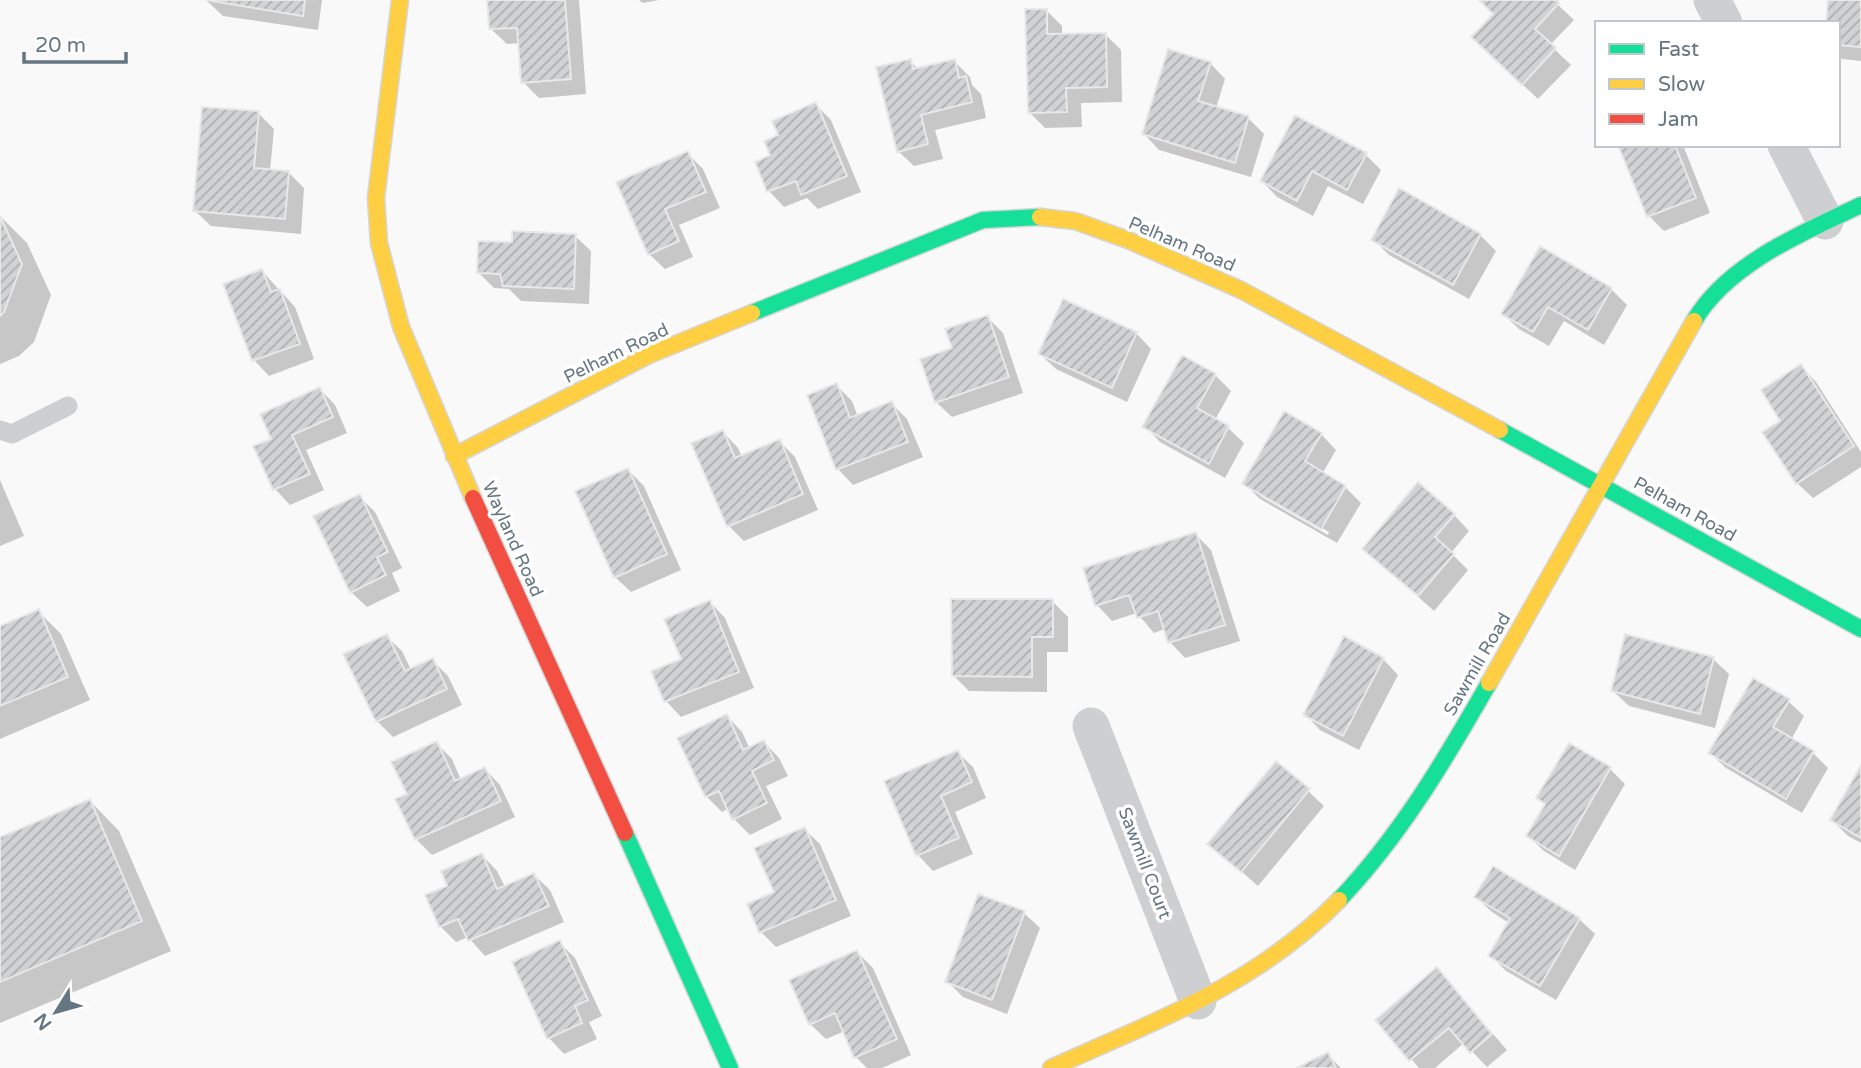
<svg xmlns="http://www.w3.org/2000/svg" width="1861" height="1068" viewBox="0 0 1861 1068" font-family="'Varela Round',sans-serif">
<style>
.shadow{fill:#0003;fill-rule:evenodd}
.building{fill:url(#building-hatch);stroke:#e8e8e8;stroke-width:2}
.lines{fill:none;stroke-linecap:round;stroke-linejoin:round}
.fast-casing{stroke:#d5d6d7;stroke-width:19}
.slow-casing{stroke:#d5d6d7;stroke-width:19}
.jam-casing{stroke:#d5d6d7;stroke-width:19}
.lane{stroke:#cecfd0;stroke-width:19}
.street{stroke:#cecfd0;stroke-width:37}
.fast{stroke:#16e098;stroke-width:16}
.slow{stroke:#ffcf43;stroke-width:16}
.jam{stroke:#f24e42;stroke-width:16}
.labels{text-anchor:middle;stroke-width:7;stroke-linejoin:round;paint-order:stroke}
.street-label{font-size:18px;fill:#657683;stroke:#fff}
</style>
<defs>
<pattern id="building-hatch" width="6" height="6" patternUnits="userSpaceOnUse" patternTransform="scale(1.75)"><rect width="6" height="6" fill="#d0d2d3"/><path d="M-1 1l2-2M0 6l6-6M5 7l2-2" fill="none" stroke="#acafb1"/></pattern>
</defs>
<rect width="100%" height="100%" fill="#f9f9f9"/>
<g class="shadow">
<path d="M322,0L318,30L223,16L207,1Z"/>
<path d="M489,0H579L586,94L539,98L523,82L520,43L507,44L491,29Z"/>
<path d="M639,0H659L643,3Z"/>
<path d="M1480,0H1559L1556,3L1574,20L1550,45L1571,65L1538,99L1489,53L1495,14Z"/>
<path d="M1829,0H1861V61L1842,59L1838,55V23Z"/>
<path d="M1046,10L1062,26V35L1105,34L1121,50L1122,102L1081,103L1082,127L1045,128L1029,112Z"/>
<path d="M910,61L919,70L954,61L970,77L972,85L981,94L986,118L935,130L943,159L914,166L898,151Z"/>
<path d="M1210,63L1225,79L1216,108L1248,118L1264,134L1251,177L1159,150L1144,134Z"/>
<path d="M815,104L831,120L861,192L818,209L807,198L784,207L769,191L773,156L780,136Z"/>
<path d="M258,113L274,129L270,171L289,173L304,188L301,234L211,226L195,211Z"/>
<path d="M1620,145H1683L1710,213L1664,231L1649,216Z"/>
<path d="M687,153L703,169L720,208L679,225L693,257L665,269L649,254L619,183Z"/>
<path d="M1366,155L1381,170L1363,204L1328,186L1313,216L1277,197L1262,181Z"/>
<path d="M0,216L27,243L51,295L34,342L19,356L0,364Z"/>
<path d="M1480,235L1496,251L1469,299L1389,255L1373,239Z"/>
<path d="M575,236L591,251L589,304L521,301L509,289L494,288L479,273L513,244Z"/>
<path d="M262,271L295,307L314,359L269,376L254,360Z"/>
<path d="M1611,289L1627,305L1604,345L1564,321L1549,346L1519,329L1503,314Z"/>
<path d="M987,317L1003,333L1023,393L952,417L936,402L954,349Z"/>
<path d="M1136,333L1151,349L1127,402L1056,369L1040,354Z"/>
<path d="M1801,366L1816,382L1861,452V467L1813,498L1797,483Z"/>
<path d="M1215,375L1231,391L1215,420L1228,428L1244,443L1225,478L1160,442L1145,426Z"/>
<path d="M836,385L852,401L858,417L891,403L907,419L923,457L853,485L838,469Z"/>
<path d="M320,389L335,405L347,433L306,450L324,490L290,505L275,489L273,439Z"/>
<path d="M723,432L738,448L742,457L779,441L795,457L818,510L744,541L729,526Z"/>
<path d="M1321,434L1336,450L1322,474L1345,487L1361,503L1337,543L1260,499L1244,483ZM1260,492L1329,532L1328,535L1260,496Z"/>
<path d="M628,470L644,486L681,570L631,592L615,577Z"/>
<path d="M0,480L24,536L0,546Z"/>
<path d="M359,496L375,512L402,568L392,573L400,591L367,607L351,592Z"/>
<path d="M1454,515L1469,531L1451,553L1468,570L1434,611L1364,548Z"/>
<path d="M1195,534L1211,550L1240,641L1185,658L1170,642L1165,629L1154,633L1137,613L1112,621L1097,605Z"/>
<path d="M1052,601L1068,617V652H1047V692L969,691L954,676Z"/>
<path d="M710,602L725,618L754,688L681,717L666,701L654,672L683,660Z"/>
<path d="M38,611L61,634L90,700L0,739V628Z"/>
<path d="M386,636L402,651L411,670L432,660L448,676L462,705L393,737L377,721Z"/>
<path d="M1383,659L1398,675L1359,750L1320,730L1305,714Z"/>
<path d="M1713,659L1729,674L1715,728L1629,706L1613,691Z"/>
<path d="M1788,701L1804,716L1791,740L1812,752L1828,768L1802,813L1726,768L1710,753Z"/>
<path d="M727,716L742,732L750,749L764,742L779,758L788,776L766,786L782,819L750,835L734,819L729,808L722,812L706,796Z"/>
<path d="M436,743L452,759L461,780L485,769L500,785L515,817L432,855L416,839Z"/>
<path d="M957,752L973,767L986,798L955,812L973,854L933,871L918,855L886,782Z"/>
<path d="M1610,769L1625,784L1575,870L1544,851L1528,836L1546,806L1538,798Z"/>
<path d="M1861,769V843L1848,836L1832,820Z"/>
<path d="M1308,791L1324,806L1258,886L1210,844Z"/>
<path d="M90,801L119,831L171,951L0,1023V839Z"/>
<path d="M804,829L820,844L851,916L776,947L761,932Z"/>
<path d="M482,855L497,871L505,887L534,875L550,890L564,922L485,956L468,937L456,942L440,926L449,887Z"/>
<path d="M1476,897L1579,919L1595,934L1556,1000L1506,971L1490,955L1509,923L1492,912Z"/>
<path d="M1024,913L1040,928L1007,1014L963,997L947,981Z"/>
<path d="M559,942L575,958L602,1016L589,1022L597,1039L564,1054L549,1038Z"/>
<path d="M857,952L873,968L911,1055L882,1068H867L856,1057L845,1031L826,1039L810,1024Z"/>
<path d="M1437,970L1507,1050L1487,1067L1464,1043L1435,1068H1419L1377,1020Z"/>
<path d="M1327,1054L1341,1068H1300Z"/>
</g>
<g class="building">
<path d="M206,0H305L303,16Z"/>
<path d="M487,0H565L571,79L521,83L517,28L489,29Z"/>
<path d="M1479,0H1556L1559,3L1535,29L1556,48L1522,85L1471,37L1493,14Z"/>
<path d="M1828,0H1861V47L1838,45V23H1826Z"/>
<path d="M1025,9H1047V34L1106,33L1107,87L1066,88L1067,112L1028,113Z"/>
<path d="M1168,49L1211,62L1198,101L1249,116L1235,163L1142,134Z"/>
<path d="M911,59L913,69L955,59L959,78L966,76L972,102L921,115L928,144L897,152L876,67Z"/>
<path d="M816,102L847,176L801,195L796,181L767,192L755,162L770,155L764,141L778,135L772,121Z"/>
<path d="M202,107L259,111L254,168L289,171L285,219L193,211Z"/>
<path d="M1295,115L1367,153L1347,190L1312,171L1297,201L1260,181Z"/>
<path d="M1618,145H1675L1696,198L1647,217Z"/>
<path d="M688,151L706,192L665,209L679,241L648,255L616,182Z"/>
<path d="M1399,188L1481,234L1453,285L1371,240Z"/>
<path d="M0,216L22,264L4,312L0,316Z"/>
<path d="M512,231L576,234L574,289L503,286L500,274L477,273L478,241L512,242Z"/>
<path d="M1540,246L1612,288L1588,330L1548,307L1533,332L1501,314Z"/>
<path d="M262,269L271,292L280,289L300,344L252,361L223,284Z"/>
<path d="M1063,299L1137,332L1112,388L1038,354Z"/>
<path d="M988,315L1009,377L935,403L920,359L952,348L945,329Z"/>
<path d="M1182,355L1216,374L1197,408L1229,426L1209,464L1142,427Z"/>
<path d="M1801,364L1854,446L1796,484L1762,432L1780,421L1761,390Z"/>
<path d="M837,383L850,418L892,401L908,442L836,470L807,395Z"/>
<path d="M320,387L333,417L292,435L310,474L273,490L253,446L271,439L260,414Z"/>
<path d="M1284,411L1322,433L1305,461L1346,486L1321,529L1242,484Z"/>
<path d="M723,430L735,458L780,439L803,494L727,527L691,443Z"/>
<path d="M628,468L667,554L614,578L575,491Z"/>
<path d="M1418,482L1455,514L1435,537L1454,554L1418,596L1362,549Z"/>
<path d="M360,494L388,552L377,557L386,575L350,593L313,516Z"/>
<path d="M1196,532L1225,625L1168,643L1158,611L1137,618L1129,595L1095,606L1083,568Z"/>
<path d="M951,599H1053V637H1032V677L952,676Z"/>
<path d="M710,600L739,672L664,702L651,671L681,659L664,619Z"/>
<path d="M39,609L68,677L0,706V626Z"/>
<path d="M387,634L405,671L433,658L447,689L376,722L343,654Z"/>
<path d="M1625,634L1714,657L1700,714L1611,691Z"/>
<path d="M1344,636L1384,658L1343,736L1303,715Z"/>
<path d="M1753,678L1790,699L1773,727L1814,751L1786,799L1708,753Z"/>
<path d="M727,714L743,750L764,740L774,760L752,771L767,803L732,820L719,791L705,797L677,738Z"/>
<path d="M437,741L455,781L485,767L501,801L415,840L395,799L407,794L391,762Z"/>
<path d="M1569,743L1611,767L1559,856L1526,836L1545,804L1536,798Z"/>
<path d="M958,750L972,782L941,796L959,838L916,856L884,781Z"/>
<path d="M1276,761L1310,789L1241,872L1207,844Z"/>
<path d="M1861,765V838L1830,820Z"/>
<path d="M90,799L142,921L0,982V837Z"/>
<path d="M805,827L836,900L759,933L747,904L774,892L754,848Z"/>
<path d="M482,853L497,889L534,873L549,906L468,941L458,919L439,927L425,895L447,886L441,871Z"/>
<path d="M1493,866L1580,918L1540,986L1488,956L1510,918L1474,897Z"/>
<path d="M978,894L1025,911L992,1000L945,982Z"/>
<path d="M560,940L588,1000L575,1006L582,1023L547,1039L512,962Z"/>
<path d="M857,950L897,1039L854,1058L835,1013L809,1025L789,980Z"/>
<path d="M1437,967L1492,1034L1470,1053L1449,1028L1409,1061L1375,1020Z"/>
<path d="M1328,1052L1336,1068H1296Z"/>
</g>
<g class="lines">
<defs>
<g id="fast">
<path d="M752,313L983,220L1040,217"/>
<path d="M1694,321C1727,264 1804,232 1861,205"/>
<path d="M1500,430L1861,629"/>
<path d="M625,833L730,1068"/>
<path d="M1339,900C1400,836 1445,760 1489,683"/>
</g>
<g id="slow">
<path d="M400,0L376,198L379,243L401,327L473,498"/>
<path d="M1040,217L1075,221L1128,240L1241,290L1500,430"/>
<path d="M454,456L649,355L752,313"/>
<path d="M1489,683L1694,321"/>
<path d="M1051,1068C1157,1020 1256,985 1339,900"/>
</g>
<path id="jam" d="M473,498L625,833"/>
</defs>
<use href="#fast" class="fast-casing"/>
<use href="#slow" class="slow-casing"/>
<use href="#jam" class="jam-casing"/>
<path class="lane" d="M0,430L12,434L68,406"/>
<g class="street">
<path d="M1712,0L1724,23"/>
<path d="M1786,145L1825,221"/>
<path d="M1091,726L1198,1001"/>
</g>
<use href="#fast" class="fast"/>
<use href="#slow" class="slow"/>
<use href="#jam" class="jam"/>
</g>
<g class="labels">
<g class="street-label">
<text transform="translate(1182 244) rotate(23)" y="6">Pelham Road</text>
<text transform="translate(616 353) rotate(-26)" y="6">Pelham Road</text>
<text transform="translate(1685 509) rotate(29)" y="6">Pelham Road</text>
<text transform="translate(513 539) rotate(66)" y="6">Wayland Road</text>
<text transform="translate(1477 664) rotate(-60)" y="6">Sawmill Road</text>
<text transform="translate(1145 863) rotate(69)" y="6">Sawmill Court</text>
</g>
</g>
<rect x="1595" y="21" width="245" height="126" fill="#ffffff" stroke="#c1c8cd" stroke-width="2"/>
<rect x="1609" y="44" width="35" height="10" fill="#16e098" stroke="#c1c8cd" stroke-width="2"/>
<text x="1658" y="56" font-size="21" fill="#657683">Fast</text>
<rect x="1609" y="79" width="35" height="10" fill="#ffcf43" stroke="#c1c8cd" stroke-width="2"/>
<text x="1658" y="91" font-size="21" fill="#657683">Slow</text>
<rect x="1609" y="114" width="35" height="10" fill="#f24e42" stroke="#c1c8cd" stroke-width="2"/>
<text x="1658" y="126" font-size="21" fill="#657683">Jam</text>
<g transform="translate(56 1012) rotate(233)" stroke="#ffffff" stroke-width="5" paint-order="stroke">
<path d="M0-5L12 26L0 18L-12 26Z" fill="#657683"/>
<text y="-10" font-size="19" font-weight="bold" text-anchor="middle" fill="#657683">N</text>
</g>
<path d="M24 52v10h102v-10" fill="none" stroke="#657683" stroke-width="3.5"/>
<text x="35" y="52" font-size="21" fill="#657683" stroke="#ffffff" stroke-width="5" paint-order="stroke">20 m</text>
</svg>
